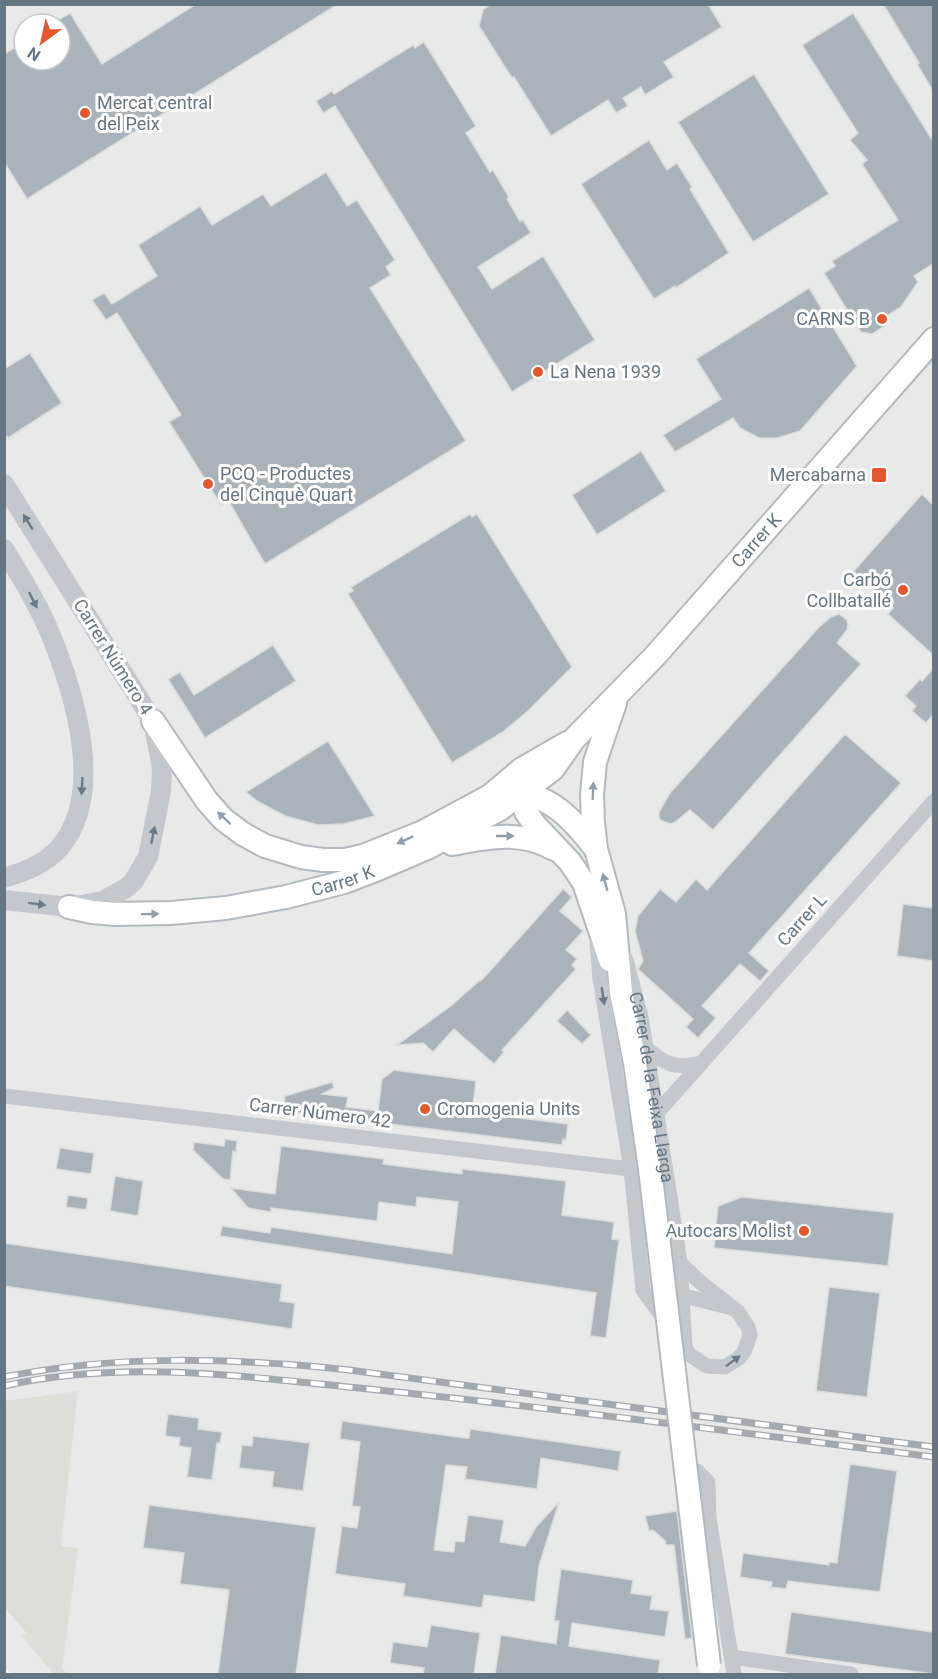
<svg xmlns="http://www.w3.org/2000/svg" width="938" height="1679" viewBox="0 0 938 1679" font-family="Roboto,sans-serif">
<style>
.built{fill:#e8e9e9;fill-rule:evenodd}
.green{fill:#dadfd7}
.building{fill:#aab3b9;stroke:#dcdcda;stroke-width:1.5}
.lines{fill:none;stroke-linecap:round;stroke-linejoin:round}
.secondary-casing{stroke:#b3babf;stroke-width:26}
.minor{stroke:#c3c8cc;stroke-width:15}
.tertiary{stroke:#c3c8cc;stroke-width:20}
.secondary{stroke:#fff;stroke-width:22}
.rail-casing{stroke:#a2aab0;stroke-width:7}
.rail{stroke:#fff;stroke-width:4.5;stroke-dasharray:14;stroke-linecap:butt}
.secondary-bridge-casing{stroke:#b3babf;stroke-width:26;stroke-linecap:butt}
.secondary-bridge{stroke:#fff;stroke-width:22}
.oneway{fill:#6a7a87}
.oneway2{fill:#939fa8}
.poi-dot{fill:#e4572e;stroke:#fff;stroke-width:2}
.labels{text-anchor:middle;stroke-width:6;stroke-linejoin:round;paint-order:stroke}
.poi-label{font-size:18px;fill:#657683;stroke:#fff;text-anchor:start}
.street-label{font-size:18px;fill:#657683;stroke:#fff}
</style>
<rect width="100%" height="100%" fill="#fafaf8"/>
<path class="built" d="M4,5H933V1674H11L5,1668ZM24,24H60V60H24Z"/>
<path class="green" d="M78,1391L61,1546L78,1548L62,1669L68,1674H54L22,1637L26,1632L5,1608V1401Z"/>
<g class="building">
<path d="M196,4H338L27,199L4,162V54L24,42V60H60V19L70,13L102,64Z"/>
<path d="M491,4H708L722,27L664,62L674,77L645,95L641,87L623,98L628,106L616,113L608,100L551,136L514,77L512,78L479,26L483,10Z"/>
<path d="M883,4H933V91L917,64L919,63Z"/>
<path d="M853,13L933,141V264L914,276L918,282L901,307L883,318L887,324L872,334L861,332L824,273L835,266L832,261L898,220L862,164L867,160L850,140L858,133L802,45Z"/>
<path d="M424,42L476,126L466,133L490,172L493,170L509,197L507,199L520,221L523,220L531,233L478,267L492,289L543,256L595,340L512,392L335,106L323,113L316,101L332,91L334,94L413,45L415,48Z"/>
<path d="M754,74L829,194L753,242L678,122Z"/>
<path d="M649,140L667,170L677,163L692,187L690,189L729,253L676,288L675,286L654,299L581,184Z"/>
<path d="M326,172L347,206L357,200L395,260L386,267L391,275L370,288L466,441L265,564L228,500L221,505L169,422L181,415L117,313L106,320L92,300L104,293L112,304L157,276L138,245L200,206L212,225L263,194L271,206Z"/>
<path d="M809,288L857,366L800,431L777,438H759L740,428L733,418L675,452L663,435L721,399L696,359Z"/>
<path d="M30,353L62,403L8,438L4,433V369Z"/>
<path d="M641,451L666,491L597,535L572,495Z"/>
<path d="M922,494L933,505V655L888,614L893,608L853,572Z"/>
<path d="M470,514L472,517L477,514L572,667L529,710L503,732L452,763L348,594L353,591L351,587Z"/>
<path d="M839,614L847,620L848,625L847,630L837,643L861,664L713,830L690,810L675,822L671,824L662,821L659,818V812L670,793L819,627L831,617Z"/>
<path d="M273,645L296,681L205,738L168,679L180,672L194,695Z"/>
<path d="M933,669V715L926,723L912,711L916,706L905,696L920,679L922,681Z"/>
<path d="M845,734L901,783L749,953L769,971L760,981L740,964L702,1006L716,1018L698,1038L686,1027L693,1019L638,969L643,961L635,931L638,916L660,889L676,902L696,879L707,890Z"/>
<path d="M328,741L375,816L343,824L318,825L285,816L257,801L246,792Z"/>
<path d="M563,889L572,897L560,911L583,931L566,950L577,959L572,965L576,969L502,1050L504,1052L494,1064L454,1029L433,1052L423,1043L397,1045L452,1005L480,980L481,981Z"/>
<path d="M903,904L933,908V961L897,956Z"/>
<path d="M567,1010L591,1035L582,1044L557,1021Z"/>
<path d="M394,1070L476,1081L472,1112L568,1124L566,1140L563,1139L562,1145L283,1111L285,1096L332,1082L334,1088L322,1094L348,1097L346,1107L378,1111L382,1079Z"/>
<path d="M225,1139L237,1141L236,1152L233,1151L230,1180L223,1179L193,1150L194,1142L224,1146Z"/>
<path d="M281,1146L384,1159L383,1164L462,1174V1169L566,1181L562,1215L614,1222L612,1239L619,1240L606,1338L590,1336L596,1293L220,1236L222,1226L270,1233L271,1227L452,1254L458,1202L417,1197L416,1207L379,1202L377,1221L271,1208V1212L248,1208L231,1188L275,1194Z"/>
<path d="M60,1148L94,1153L91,1174L56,1169Z"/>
<path d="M115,1176L143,1181L138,1216L110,1211Z"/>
<path d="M68,1195L88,1198L86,1210L66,1207Z"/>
<path d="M742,1197L894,1213L888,1266L714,1248L718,1206Z"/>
<path d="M4,1243L282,1284L280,1301L295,1303L292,1329L4,1286Z"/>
<path d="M829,1287L880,1293L867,1397L816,1391Z"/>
<path d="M168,1414L199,1418L198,1429L222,1432L220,1443H217L212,1480L187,1477L191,1448L179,1446L180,1438L165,1436Z"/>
<path d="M342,1421L465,1438H469L470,1429L621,1451L618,1471L541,1458L537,1489L465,1479L467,1467L446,1465L434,1550L454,1552L455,1541L464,1542L468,1515L504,1520L500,1542L525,1546L536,1527L559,1502L539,1566L535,1602L484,1595L482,1608L403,1596L405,1584L335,1574L342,1526L357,1528L360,1507L352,1506L360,1442L340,1439Z"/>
<path d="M253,1436L310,1443L303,1491L272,1487L274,1472L239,1468L242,1445L252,1446Z"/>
<path d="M850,1464L897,1471L880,1592L788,1581L786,1589L771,1587L772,1582L740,1577L743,1553L829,1565V1562L837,1563Z"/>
<path d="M149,1505L316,1527L296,1674H218L229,1590L180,1584L184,1553L143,1548Z"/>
<path d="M677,1511L692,1638L685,1639L674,1545H666L665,1541L653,1530L649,1531L645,1516Z"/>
<path d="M561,1569L633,1580L631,1593L652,1596L650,1609L669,1611L665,1637L572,1623L569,1646L660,1660L658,1674H495L501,1635L556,1644L559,1621H554Z"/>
<path d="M791,1612L933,1632V1674L785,1654Z"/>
<path d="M431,1625L480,1633L474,1674H423L424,1668L390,1663L393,1642L427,1647Z"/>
</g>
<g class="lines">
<defs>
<g id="secondary">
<path d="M615,703L595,762L592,795L593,823L596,849L614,914L621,992L635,1063"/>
<path d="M153,721L207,801L223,819L243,834L265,846L301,857L323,860H345L363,856L423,832L490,796L522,769L567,743"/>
<path d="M526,782L522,793L526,812L535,825L570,862L584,883L610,960"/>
<path d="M511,793C550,793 573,820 595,848"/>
<path d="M452,844C488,837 520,830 554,849"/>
<path id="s2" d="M69,907L92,912L115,914L171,913L226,908L286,897L344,882L378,869L427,848L500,809L553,769L574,739L655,656L934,339"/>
</g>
</defs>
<use href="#secondary" class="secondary-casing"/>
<g class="minor">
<path d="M597,942L600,979L631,1169L643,1290L690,1355L707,1366L725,1367L739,1358L745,1350L750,1335L748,1327L738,1312L700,1282L680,1263"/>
<path id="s1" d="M626,960L641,1017L669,1190L680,1263L685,1347"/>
<path d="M647,1049C666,1065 674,1068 699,1064"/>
<path d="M4,1096L631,1169"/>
<path d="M657,1113L934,801"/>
<path d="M673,1293L728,1307"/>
<path d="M709,1518L690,1503L687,1479L697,1471L708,1482L709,1518L734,1674"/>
<path d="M732,1657L851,1674"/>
</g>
<g class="tertiary">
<path d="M4,484L153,721L162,768L161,791L148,857L133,882L126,888L103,901L69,907L4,900"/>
<path d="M4,549C21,576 38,604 50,633C74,692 106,793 60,847C46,864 24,872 4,878"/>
</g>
<use href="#secondary" class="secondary"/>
<defs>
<g id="rail">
<path d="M4,1377C119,1354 234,1358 349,1370L934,1447"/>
<path d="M4,1386C127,1358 255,1378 378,1390C564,1409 749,1434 934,1457"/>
</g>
</defs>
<use href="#rail" class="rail-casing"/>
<use href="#rail" class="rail"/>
<defs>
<path id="secondary-bridge" d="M635,1063L650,1169L709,1665"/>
</defs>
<use href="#secondary-bridge" class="secondary-bridge-casing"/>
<use href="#secondary-bridge" class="secondary-bridge"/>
</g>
<defs><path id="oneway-solid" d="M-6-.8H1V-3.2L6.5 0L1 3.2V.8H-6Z" transform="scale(1.5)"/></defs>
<g class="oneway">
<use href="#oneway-solid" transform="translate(28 522) rotate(-122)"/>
<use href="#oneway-solid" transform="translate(33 600) rotate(63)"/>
<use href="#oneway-solid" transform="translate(82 786) rotate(93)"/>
<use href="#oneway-solid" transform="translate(153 835) rotate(-79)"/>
<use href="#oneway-solid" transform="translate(37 904) rotate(7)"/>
<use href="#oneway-solid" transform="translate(603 996) rotate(81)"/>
<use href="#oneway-solid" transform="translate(733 1361) rotate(-37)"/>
</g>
<g class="oneway2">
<use href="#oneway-solid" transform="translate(593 791) rotate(-88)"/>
<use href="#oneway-solid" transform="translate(224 818) rotate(-137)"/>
<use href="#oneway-solid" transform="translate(505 836)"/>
<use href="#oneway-solid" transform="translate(405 840) rotate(156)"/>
<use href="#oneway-solid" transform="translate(605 882) rotate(-105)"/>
<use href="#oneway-solid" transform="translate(150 914) rotate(-1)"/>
</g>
<g class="poi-dot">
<circle cx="85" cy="113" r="6"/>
<circle cx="882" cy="319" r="6"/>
<circle cx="538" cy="372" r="6"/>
<rect x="871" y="467" width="16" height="16" rx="3"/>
<circle cx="208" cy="484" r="6"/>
<circle cx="903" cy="590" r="6"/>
<circle cx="425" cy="1109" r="6"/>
<circle cx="804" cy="1231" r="6"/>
</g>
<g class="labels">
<g class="poi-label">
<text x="97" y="109">Mercat central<tspan x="97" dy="21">del Peix</tspan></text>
<text x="870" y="325" text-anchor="end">CARNS B</text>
<text x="550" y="378">La Nena 1939</text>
<text x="220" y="480">PCQ - Productes<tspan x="220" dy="21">del Cinquè Quart</tspan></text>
<text x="866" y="481" text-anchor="end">Mercabarna</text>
<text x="891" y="586" text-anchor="end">Carbó<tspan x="891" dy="21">Collbatallé</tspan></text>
<text x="437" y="1115">Cromogenia Units</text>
<text x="792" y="1237" text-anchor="end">Autocars Molist</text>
</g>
<g class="street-label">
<text dy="6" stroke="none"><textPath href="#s2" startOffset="824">Carrer K</textPath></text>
<text transform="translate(113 657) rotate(58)" y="6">Carrer Número 4</text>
<text dy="6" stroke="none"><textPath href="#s2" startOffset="278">Carrer K</textPath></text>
<text transform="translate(802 920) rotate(-48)" y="6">Carrer L</text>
<text dy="6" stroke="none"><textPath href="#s1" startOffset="130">Carrer de la Feixa Llarga</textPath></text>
<text transform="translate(320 1113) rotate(7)" y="6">Carrer Número 42</text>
</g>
</g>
<rect width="938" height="1679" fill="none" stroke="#657683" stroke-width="12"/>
<g transform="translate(42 42) rotate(213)"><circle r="28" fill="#ffffff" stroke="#c1c8cd" stroke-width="1.5"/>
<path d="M0-4.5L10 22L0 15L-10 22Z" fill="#e4572e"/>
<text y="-9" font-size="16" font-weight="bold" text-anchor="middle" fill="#657683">N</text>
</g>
</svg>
